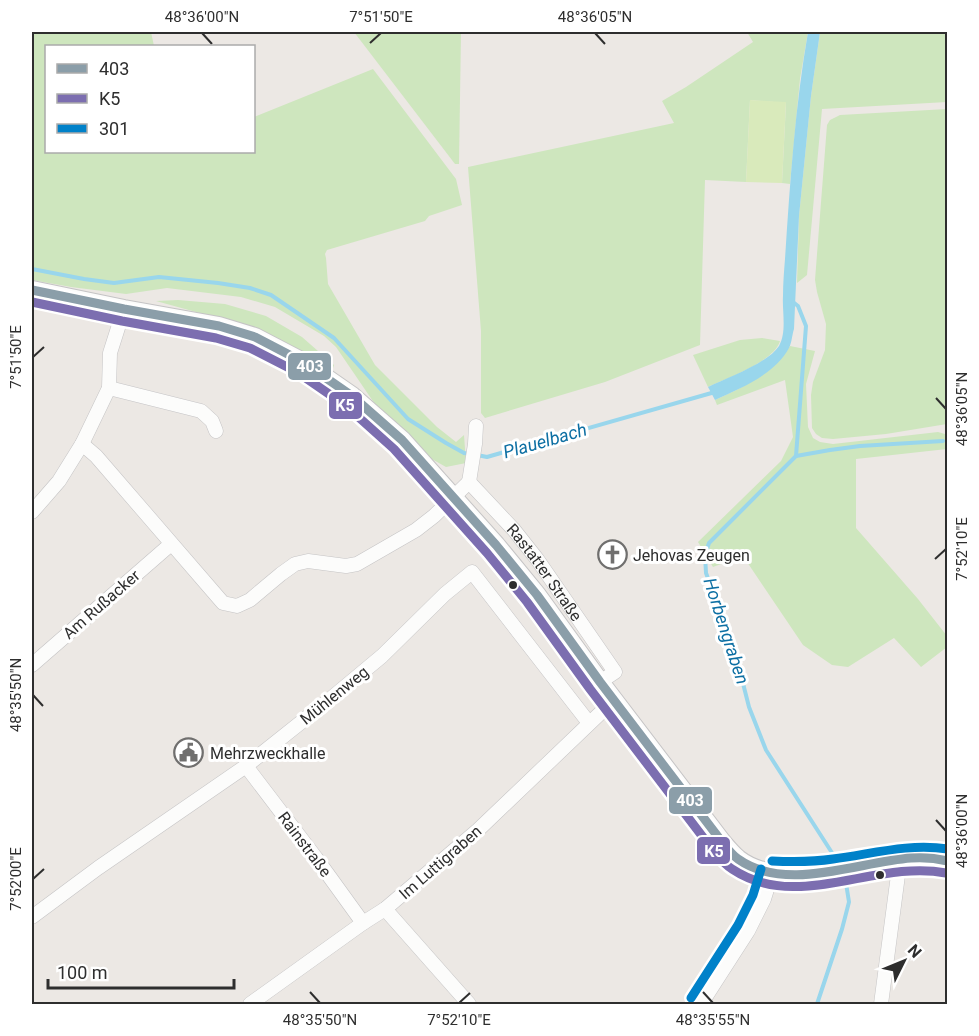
<svg xmlns="http://www.w3.org/2000/svg" width="979" height="1036" viewBox="0 0 979 1036" font-family="Roboto,sans-serif">
<style>
.green{fill:#cee6be}
.pitch{fill:#d9eabb}
.water{fill:#99d6ec}
.lines{fill:none;stroke-linecap:round;stroke-linejoin:round}
.stream{stroke:#99d6ec;stroke-width:4}
.street-casing{stroke:#c5c4c5;stroke-width:15}
.secondary-casing{stroke:#c5c4c5;stroke-width:20}
.street{stroke:#fcfcfb;stroke-width:14}
.secondary{stroke:#fcfcfb;stroke-width:18}
.bus-1-casing{stroke:#fff;stroke-width:14}
.bus-2-casing{stroke:#fff;stroke-width:14}
.bus-3-casing{stroke:#fff;stroke-width:14}
.bus-1{stroke:#8b9ea9;stroke-width:9}
.bus-2{stroke:#7c6eb0;stroke-width:9}
.bus-3{stroke:#0081c9;stroke-width:9}
.ticks{fill:none;stroke:#2e2e2e;stroke-width:2}
.bus-dot{fill:#2e2e2e;stroke:#fff;stroke-width:2}
.labels{text-anchor:middle;stroke-width:6;stroke-linejoin:round;paint-order:stroke}
.poi-label{font-size:16px;fill:#2e2e2e;stroke:#fff;text-anchor:start}
.street-label{font-size:16px;fill:#2e2e2e;stroke:#fff}
.water-label{font-size:18px;font-style:italic;fill:#0d6fa3;stroke:#fff}
.line-badge{stroke:#fff;stroke-width:2}
.badge-label{font-size:16px;text-anchor:middle;font-weight:bold;fill:#fff}
.neatline{fill:none;stroke:#2e2e2e;stroke-width:2}
.ticks-label{font-size:15px;text-anchor:middle;fill:#2e2e2e}
</style>
<rect width="100%" height="100%" fill="#ece8e4"/>
<g class="green">
<path d="M32,32H151L154,46H46V152H254V117L373,69L456,179L462,205L429,216L425,221L327,250L325,254L326,258L328,284L375,365L437,427L456,442L464,435L466,463L446,467L430,458L416,443L381,413L336,347L324,336L275,307L241,297L167,288L126,294L71,287L32,280Z"/>
<path d="M354,32H461L459,164H455Z"/>
<path d="M747,32H808L800,79L790,184L782,183L786,103L750,100L746,182L705,180L700,345L605,382L485,418L481,413V331L468,167L674,123L662,101L686,87L753,42Z"/>
<path d="M820,32H947V102L822,109L807,275L797,283L799,216L811,96Z"/>
<path d="M947,109V424L886,434L833,439L822,438L816,434L812,428L811,395L813,382L825,350L826,324L817,292L815,280L827,125L830,120L840,115Z"/>
<path d="M178,300L225,304L266,316L302,337L334,365L332,371L214,317L156,301Z"/>
<path d="M762,338L780,341C774,362 727,378 708,387L693,355L740,340Z"/>
<path d="M790,346L815,351L806,384L808,427L813,438L820,442L833,444L938,432L945,434L947,436V449L856,459V528L918,599L947,636V647L921,667L894,638L848,667L832,665L803,645L743,556L713,567L698,542L781,461L793,437L785,380L717,405L715,400C744,387 771,373 790,346Z"/>
</g>
<path class="pitch" d="M750,100L786,102L782,183L746,182Z"/>
<path class="water" d="M808,32H820L811,96L799,216L794,329C792,335 792,342 789,348C774,375 741,388 715,400L708,387C727,378 768,363 779,346C787,332 782,311 783,296C783,284 784,271 785,259C790,183 795,107 808,32Z"/>
<g class="lines">
<g class="stream">
<path d="M32,269L84,279L114,283L159,277L218,283L250,288L271,295L334,338L408,419L446,443L464,453L470,454"/>
<path d="M793,302L798,306L806,326L796,456"/>
<path d="M477,455L487,457L715,392"/>
<path d="M836,859L766,750L749,707L734,648L706,573L705,555L709,543L796,456L830,450L860,446L943,441"/>
<path d="M817,1004L842,929L849,902L845,877"/>
</g>
<defs>
<g id="street">
<path d="M109,388L201,411L212,421L216,431"/>
<path d="M82,444L96,456L223,603L237,606L250,600L281,574L295,564L308,561L346,566L357,564L416,530L434,516L469,482"/>
<path id="s1" d="M469,482L514,530L537,559L615,672L600,682"/>
<path d="M469,482L475,444L476,426"/>
<path d="M32,512L59,481L82,444L109,388L110,353L124,309"/>
<path d="M32,665L171,544"/>
<path d="M246,766L316,858L363,923"/>
<path d="M385,909L469,1004"/>
<path d="M32,917L98,868L246,766L329,700L382,656L445,594L472,572L589,723"/>
<path d="M250,1004L363,923L385,909L478,830L614,700"/>
<path d="M701,1004L748,931L764,899L772,873"/>
<path d="M881,1004L898,875V860"/>
</g>
<path id="secondary" d="M32,290L124,309L219,326L255,337L303,362L352,396L402,440L496,545L537,595L600,682L722,842C727,848 732,854 738,859C787,897 878,852 934,858C938,859 943,860 948,861"/>
</defs>
<use href="#street" class="street-casing"/>
<use href="#secondary" class="secondary-casing"/>
<use href="#street" class="street"/>
<use href="#secondary" class="secondary"/>
<defs>
<path id="bus-1" d="M32,290L124,309L219,326L255,337L303,362L352,396L402,440L496,545L537,595L600,682L722,842C727,848 732,855 738,859C786,893 857,862 911,858C923,857 935,858 948,861"/>
<path id="bus-2" d="M32,302L122,321L216,338L250,348L297,372L345,405L394,449L487,553L527,602L590,689L712,849C718,856 724,864 732,869C798,913 875,859 946,873"/>
<g id="bus-3">
<path d="M772,861C793,862 813,862 833,859C872,854 908,843 948,849"/>
<path d="M691,998L738,925L753,895L761,869"/>
</g>
</defs>
<use href="#bus-1" class="bus-1-casing"/>
<use href="#bus-2" class="bus-2-casing"/>
<use href="#bus-3" class="bus-3-casing"/>
<use href="#bus-1" class="bus-1"/>
<use href="#bus-2" class="bus-2"/>
<use href="#bus-3" class="bus-3"/>
</g>
<path class="ticks" d="M202,33L212,44M595,33L605,44M370,43L381,33M33,357L44,347M936,398L946,409M935,559L946,549M33,695L43,706M936,820L946,831M33,879L44,869M310,992L320,1003M703,992L713,1003M459,1003L470,993"/>
<defs>
<symbol id="church-ring" viewBox="-11 -11 22 22"><circle r="9.5" fill="#fff" stroke="#706f6e" stroke-width="1.5"/><path d="M-1.2-6h2.4v3.5h3.3v2.4h-3.3V6h-2.4V-.1h-3.3v-2.4h3.3Z" fill="#706f6e"/></symbol>
<symbol id="civic-ring" viewBox="-11 -11 22 22"><circle r="9.5" fill="#fff" stroke="#706f6e" stroke-width="1.5"/><path d="M-.6-6.5H3V-4.5H.6V-3L4-1V1h2V6H-6V1h2V-1L-.6-3ZM-1.2 2.5V6h2.4V2.5Z" fill="#706f6e"/></symbol>
</defs>
<g fill-rule="evenodd">
<use href="#church-ring" x="596" y="538" width="33" height="33"/>
<use href="#civic-ring" x="172" y="736" width="33" height="33"/>
</g>
<g class="bus-dot">
<circle cx="513" cy="585" r="5"/>
<circle cx="880" cy="875" r="5"/>
</g>
<g class="labels">
<g class="poi-label">
<text x="633" y="561">Jehovas Zeugen</text>
<text x="210" y="759">Mehrzweckhalle</text>
</g>
<g class="street-label">
<text dy="6" stroke="none"><textPath href="#s1" startOffset="118">Rastatter Straße</textPath></text>
<text transform="translate(101 604) rotate(-41)" y="6">Am Rußacker</text>
<text transform="translate(334 695) rotate(-39)" y="6">Mühlenweg</text>
<text transform="translate(305 844) rotate(53)" y="6">Rainstraße</text>
<text transform="translate(440 862) rotate(-41)" y="6">Im Luttigraben</text>
</g>
<g class="water-label">
<text transform="translate(545 441) rotate(-16)" y="6">Plauelbach</text>
<text transform="translate(726 631) rotate(72)" y="6">Horbengraben</text>
</g>
</g>
<g class="line-badge">
<rect x="287" y="352" width="45" height="29" rx="6" fill="#8b9ea9"/>
<rect x="328" y="391" width="35" height="29" rx="6" fill="#7c6eb0"/>
<rect x="668" y="786" width="45" height="29" rx="6" fill="#8b9ea9"/>
<rect x="696" y="836" width="35" height="29" rx="6" fill="#7c6eb0"/>
</g>
<g class="badge-label">
<text x="310" y="372">403</text>
<text x="345" y="411">K5</text>
<text x="690" y="806">403</text>
<text x="714" y="857">K5</text>
</g>
<rect width="979" height="1036" fill="none" stroke="#ffffff" stroke-width="66"/>
<rect x="45" y="45" width="210" height="108" fill="#ffffff" stroke="#ababab" stroke-width="1.5"/>
<rect x="57" y="64" width="30" height="9" fill="#8b9ea9" stroke="#ababab" stroke-width="1.5"/>
<text x="99" y="75" font-size="18" fill="#2e2e2e">403</text>
<rect x="57" y="94" width="30" height="9" fill="#7c6eb0" stroke="#ababab" stroke-width="1.5"/>
<text x="99" y="105" font-size="18" fill="#2e2e2e">K5</text>
<rect x="57" y="124" width="30" height="9" fill="#0081c9" stroke="#ababab" stroke-width="1.5"/>
<text x="99" y="135" font-size="18" fill="#2e2e2e">301</text>
<g transform="translate(904 961) rotate(47)" stroke="#ffffff" stroke-width="4.5" paint-order="stroke">
<path d="M0-4.5L10 22L0 15L-10 22Z" fill="#2e2e2e"/>
<text y="-9" font-size="16" font-weight="bold" text-anchor="middle" fill="#2e2e2e">N</text>
</g>
<path d="M48 979v9h186v-9" fill="none" stroke="#2e2e2e" stroke-width="3"/>
<text x="57" y="979" font-size="18" fill="#2e2e2e" stroke="#ffffff" stroke-width="4.5" paint-order="stroke">100 m</text>
<rect x="33" y="33" width="913" height="970" class="neatline"/>
<g class="ticks-label">
<text x="202" y="22">48°36'00"N</text>
<text x="381" y="22">7°51'50"E</text>
<text x="595" y="22">48°36'05"N</text>
<text transform="translate(16 357) rotate(-90)" y="5">7°51'50"E</text>
<text transform="translate(962 409) rotate(-90)" y="5">48°36'05"N</text>
<text transform="translate(962 549) rotate(-90)" y="5">7°52'10"E</text>
<text transform="translate(16 695) rotate(-90)" y="5">48°35'50"N</text>
<text transform="translate(962 831) rotate(-90)" y="5">48°36'00"N</text>
<text transform="translate(16 879) rotate(-90)" y="5">7°52'00"E</text>
<text x="320" y="1025">48°35'50"N</text>
<text x="459" y="1025">7°52'10"E</text>
<text x="713" y="1025">48°35'55"N</text>
</g>
</svg>
